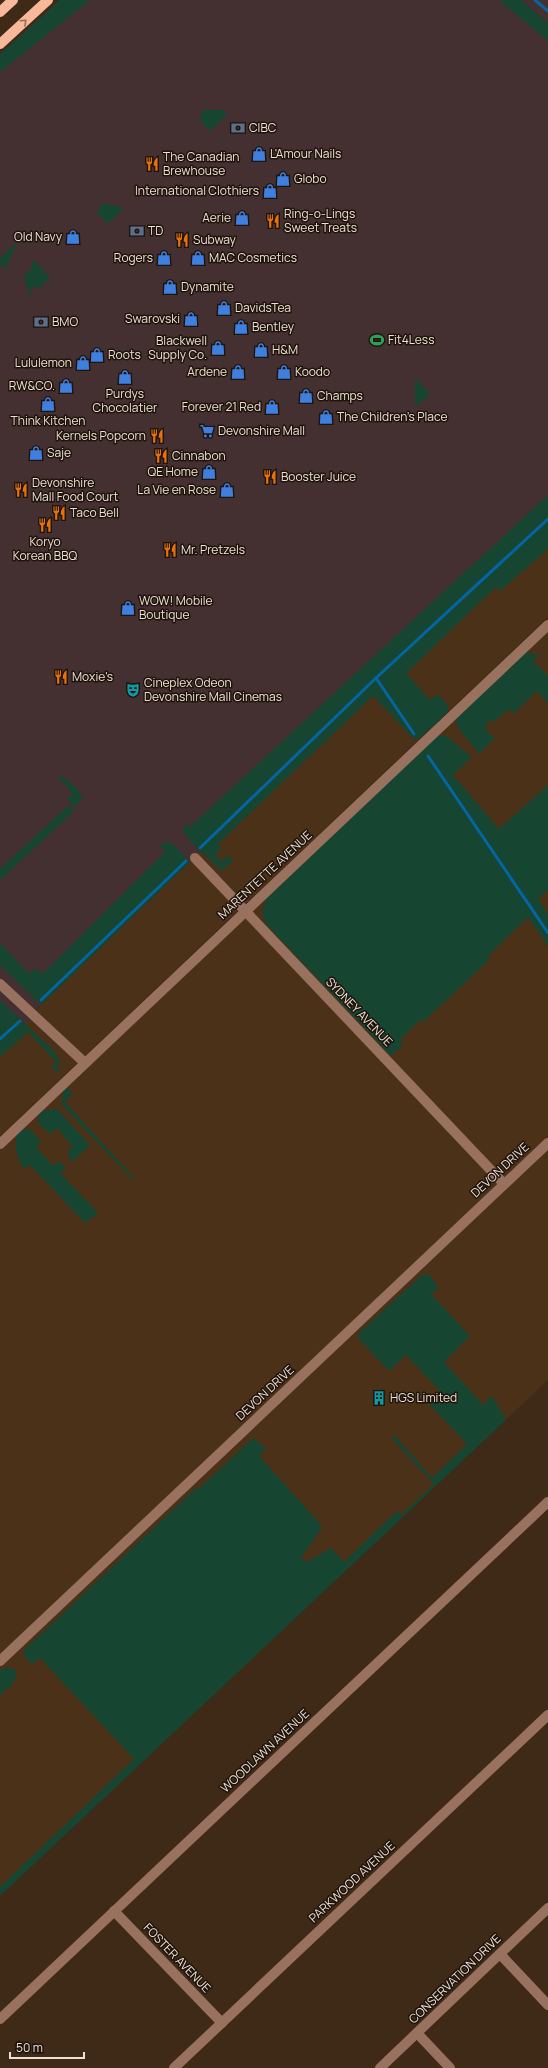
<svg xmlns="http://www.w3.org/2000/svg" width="548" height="2068" viewBox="0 0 548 2068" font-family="Manrope,sans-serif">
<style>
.commercial{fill:#443031}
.built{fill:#4c3119}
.green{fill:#164532}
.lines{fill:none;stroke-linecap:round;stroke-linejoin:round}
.stream{stroke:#0565a3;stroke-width:3}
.minor{stroke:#98725f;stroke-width:10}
.major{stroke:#f8b99a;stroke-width:10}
.oneway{stroke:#966f5a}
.labels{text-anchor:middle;stroke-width:3;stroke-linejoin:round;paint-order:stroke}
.poi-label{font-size:12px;fill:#eee0d5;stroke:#1e140c;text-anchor:start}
.street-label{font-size:12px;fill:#eee0d5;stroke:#1e140c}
</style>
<rect width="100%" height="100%" fill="#3f2917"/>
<path class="commercial" d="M60,0H548V527L190,862L42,1003L26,1026L0,1050V54Z"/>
<g class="built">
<path d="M548,527V617L0,1136V1050L26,1026L42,1003L190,862Z"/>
<path d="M548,631V1380L0,1896V1150Z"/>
</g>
<g class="green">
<path d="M60,0H90L0,72V54Z"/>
<path d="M499,0H521L548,23V41Z"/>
<path d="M203,110H224L227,114L211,130H208L200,120Z"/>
<path d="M102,203L121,207L123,209L110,222H105L97,213Z"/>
<path d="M16,243L17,244L5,269L0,264V258Z"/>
<path d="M34,260L50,278L38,289L35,286L29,290L32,294L29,296L24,275L30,271Z"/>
<path d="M415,378L430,394L415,407Z"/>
<path d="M548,495V549L500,591L496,587L406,673L430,700L438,694L448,706V712L419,739H414L373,696L218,844L221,849L215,855L221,861L228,856L233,861L222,871C214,862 183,839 183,828L186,824L190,827Z"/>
<path d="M526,652L539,655L533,661L548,676V703L537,691L513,714L509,709L495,721H487L486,731L495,738L479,754L457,726L456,719Z"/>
<path d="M438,735L446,736L472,757L453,775L499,829L548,785V890L538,899L548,914V946L528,917L488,956L490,959L423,1022L421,1019L400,1040L403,1045L391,1056L266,924C261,914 262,908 266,899Z"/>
<path d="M60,775C68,781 82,789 82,800L74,807L67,799L73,794L58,777Z"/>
<path d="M69,805L74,811L0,880V869Z"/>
<path d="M166,842L174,845L190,862L41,1005L0,965V943L29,974L35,968L42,974L165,852L160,845Z"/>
<path d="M0,1000L53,1050L59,1059V1072L51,1068L57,1063L28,1032L0,1057Z"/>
<path d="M65,1088L69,1089L73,1093L65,1102L134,1178L133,1180L62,1105L63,1090Z"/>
<path d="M57,1109L90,1145L72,1162L69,1157L68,1150L73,1147L57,1128L50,1134L38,1123L39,1113L42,1111Z"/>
<path d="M22,1129L31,1130L41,1142L36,1147L53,1166L59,1161L66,1168L60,1173L98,1213L85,1223L30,1165L24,1169C17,1159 15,1148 16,1135Z"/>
<path d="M423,1274L430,1275L439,1288L431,1294L470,1336L444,1362L483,1405L492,1396L506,1420L0,1896V1887L134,1759L40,1658L32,1664L24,1656V1650L196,1488L199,1489L253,1438L266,1449L259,1456L322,1526L317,1535L301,1558L306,1562L331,1548L344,1562L397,1511L401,1515L434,1484L392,1439L394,1435L432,1478L467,1444L429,1404L441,1392L406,1355L389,1371L358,1338L359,1333Z"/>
<path d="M5,1667L16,1670C18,1682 8,1688 0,1695V1671Z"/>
</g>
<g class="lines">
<g class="stream">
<path d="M535,0L548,11"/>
<path d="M376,678L414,734"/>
<path d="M428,756L548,933"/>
<path d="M200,848L376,678L548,519"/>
<path d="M41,1000L186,861"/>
<path d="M0,1039L20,1021"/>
</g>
<g class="minor">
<path d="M195,858L504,1184"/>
<path d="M0,984L85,1063"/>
<path d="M0,1144L548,625"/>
<path d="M0,1661L548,1143"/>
<path d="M114,1911L222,2023"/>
<path d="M500,1954L548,2005"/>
<path d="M0,2019L548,1502"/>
<path d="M417,2033L450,2068"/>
<path d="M174,2068L548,1715"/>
<path d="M380,2068L548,1908"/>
</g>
<g class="major">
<path d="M0,12L13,0"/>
<path d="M0,44L48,0"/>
</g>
</g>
<defs><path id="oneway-chevron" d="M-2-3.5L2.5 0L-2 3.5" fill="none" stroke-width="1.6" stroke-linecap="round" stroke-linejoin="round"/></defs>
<use class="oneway" href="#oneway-chevron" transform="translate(24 22) rotate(-43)"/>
<defs>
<symbol id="bank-bare" viewBox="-9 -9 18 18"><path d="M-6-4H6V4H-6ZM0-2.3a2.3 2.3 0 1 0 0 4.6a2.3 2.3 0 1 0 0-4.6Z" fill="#5c6f8a" stroke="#1e140c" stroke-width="2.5" paint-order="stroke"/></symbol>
<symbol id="shop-bare" viewBox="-9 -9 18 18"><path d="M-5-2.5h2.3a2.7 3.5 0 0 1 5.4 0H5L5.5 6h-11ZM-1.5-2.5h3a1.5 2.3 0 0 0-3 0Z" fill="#3f7fe0" stroke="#1e140c" stroke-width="2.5" paint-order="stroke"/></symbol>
<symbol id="restaurant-bare" viewBox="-9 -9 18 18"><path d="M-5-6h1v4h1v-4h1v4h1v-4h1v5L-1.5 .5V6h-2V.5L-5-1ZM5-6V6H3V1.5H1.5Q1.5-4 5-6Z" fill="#e8710a" stroke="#1e140c" stroke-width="2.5" paint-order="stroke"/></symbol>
<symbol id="stadium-bare" viewBox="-9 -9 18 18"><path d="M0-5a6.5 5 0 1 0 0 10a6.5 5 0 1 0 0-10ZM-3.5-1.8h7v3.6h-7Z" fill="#2e9e5b" stroke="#1e140c" stroke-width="2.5" paint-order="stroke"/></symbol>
<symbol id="supermarket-bare" viewBox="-9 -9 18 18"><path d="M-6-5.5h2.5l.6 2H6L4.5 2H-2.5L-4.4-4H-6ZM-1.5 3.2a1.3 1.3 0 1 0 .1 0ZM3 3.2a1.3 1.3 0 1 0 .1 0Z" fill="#3f7fe0" stroke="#1e140c" stroke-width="2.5" paint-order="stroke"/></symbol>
<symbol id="theatre-bare" viewBox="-9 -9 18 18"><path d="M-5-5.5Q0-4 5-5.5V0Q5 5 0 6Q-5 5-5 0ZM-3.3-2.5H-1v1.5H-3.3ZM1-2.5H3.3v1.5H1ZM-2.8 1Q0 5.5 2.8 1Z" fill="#0f9aa8" stroke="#1e140c" stroke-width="2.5" paint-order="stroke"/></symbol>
<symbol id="building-bare" viewBox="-9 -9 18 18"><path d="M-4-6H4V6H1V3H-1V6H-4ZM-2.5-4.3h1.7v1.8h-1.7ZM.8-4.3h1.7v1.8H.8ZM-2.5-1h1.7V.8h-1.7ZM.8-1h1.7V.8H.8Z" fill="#0f9aa8" stroke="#1e140c" stroke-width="2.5" paint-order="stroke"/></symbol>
</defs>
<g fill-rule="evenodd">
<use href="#bank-bare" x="228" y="118" width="20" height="20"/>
<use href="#shop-bare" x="249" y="144" width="20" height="20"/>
<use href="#restaurant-bare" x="142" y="154" width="20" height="20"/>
<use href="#shop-bare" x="273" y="169" width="20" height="20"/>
<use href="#shop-bare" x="260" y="181" width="20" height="20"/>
<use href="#shop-bare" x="232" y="208" width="20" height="20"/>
<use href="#restaurant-bare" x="263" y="211" width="20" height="20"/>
<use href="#bank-bare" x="127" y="221" width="20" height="20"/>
<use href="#shop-bare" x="63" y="227" width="20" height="20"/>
<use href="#restaurant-bare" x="172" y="230" width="20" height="20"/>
<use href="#shop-bare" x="154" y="248" width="20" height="20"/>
<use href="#shop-bare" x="188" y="248" width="20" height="20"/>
<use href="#shop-bare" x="160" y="277" width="20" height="20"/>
<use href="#shop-bare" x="214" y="298" width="20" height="20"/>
<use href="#shop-bare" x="181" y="309" width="20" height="20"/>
<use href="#bank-bare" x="31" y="312" width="20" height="20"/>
<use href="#shop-bare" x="231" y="317" width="20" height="20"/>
<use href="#stadium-bare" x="367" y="330" width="20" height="20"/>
<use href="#shop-bare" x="208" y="338" width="20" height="20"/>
<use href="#shop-bare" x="251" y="340" width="20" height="20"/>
<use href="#shop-bare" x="87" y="345" width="20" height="20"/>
<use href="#shop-bare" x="73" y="353" width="20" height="20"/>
<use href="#shop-bare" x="228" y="362" width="20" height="20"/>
<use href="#shop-bare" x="274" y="362" width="20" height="20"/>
<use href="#shop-bare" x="115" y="367" width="20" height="20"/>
<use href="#shop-bare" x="56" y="376" width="20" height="20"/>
<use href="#shop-bare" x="296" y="386" width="20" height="20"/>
<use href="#shop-bare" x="38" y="394" width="20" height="20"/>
<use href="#shop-bare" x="262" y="397" width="20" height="20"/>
<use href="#shop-bare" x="316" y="407" width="20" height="20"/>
<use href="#supermarket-bare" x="197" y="421" width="20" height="20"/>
<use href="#restaurant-bare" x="147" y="426" width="20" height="20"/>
<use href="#shop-bare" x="26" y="443" width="20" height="20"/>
<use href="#restaurant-bare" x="151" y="446" width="20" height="20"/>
<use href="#shop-bare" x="199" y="462" width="20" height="20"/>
<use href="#restaurant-bare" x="260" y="467" width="20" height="20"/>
<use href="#restaurant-bare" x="11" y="480" width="20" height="20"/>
<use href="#shop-bare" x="217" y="480" width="20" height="20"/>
<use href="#restaurant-bare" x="49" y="503" width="20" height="20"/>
<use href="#restaurant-bare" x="35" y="515" width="20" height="20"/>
<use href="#restaurant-bare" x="160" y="540" width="20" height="20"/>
<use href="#shop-bare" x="118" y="598" width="20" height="20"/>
<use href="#restaurant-bare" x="51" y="667" width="20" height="20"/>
<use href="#theatre-bare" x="123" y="680" width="20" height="20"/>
<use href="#building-bare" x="369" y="1388" width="20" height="20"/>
</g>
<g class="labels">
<g class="poi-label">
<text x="249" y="132">CIBC</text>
<text x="270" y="158">L'Amour Nails</text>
<text x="163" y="161">The Canadian<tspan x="163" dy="14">Brewhouse</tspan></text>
<text x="294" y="183">Globo</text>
<text x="259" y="195" text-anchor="end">International Clothiers</text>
<text x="284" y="218">Ring-o-Lings<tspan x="284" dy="14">Sweet Treats</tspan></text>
<text x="231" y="222" text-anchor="end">Aerie</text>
<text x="148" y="235">TD</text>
<text x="62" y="241" text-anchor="end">Old Navy</text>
<text x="193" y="244">Subway</text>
<text x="153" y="262" text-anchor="end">Rogers</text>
<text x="209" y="262">MAC Cosmetics</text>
<text x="181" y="291">Dynamite</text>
<text x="235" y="312">DavidsTea</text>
<text x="180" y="323" text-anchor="end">Swarovski</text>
<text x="52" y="326">BMO</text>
<text x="252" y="331">Bentley</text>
<text x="388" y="344">Fit4Less</text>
<text x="207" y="345" text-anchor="end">Blackwell<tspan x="207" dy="14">Supply Co.</tspan></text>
<text x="272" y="354">H&amp;M</text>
<text x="108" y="359">Roots</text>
<text x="72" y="367" text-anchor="end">Lululemon</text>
<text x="227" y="376" text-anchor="end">Ardene</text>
<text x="295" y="376">Koodo</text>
<text x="55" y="390" text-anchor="end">RW&amp;CO.</text>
<text x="125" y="398" text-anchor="middle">Purdys<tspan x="125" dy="14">Chocolatier</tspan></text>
<text x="317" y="400">Champs</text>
<text x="261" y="411" text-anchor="end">Forever 21 Red</text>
<text x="337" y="421">The Children's Place</text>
<text x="48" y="425" text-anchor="middle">Think Kitchen</text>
<text x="218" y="435">Devonshire Mall</text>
<text x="146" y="440" text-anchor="end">Kernels Popcorn</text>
<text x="47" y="457">Saje</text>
<text x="172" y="460">Cinnabon</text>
<text x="198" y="476" text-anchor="end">QE Home</text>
<text x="281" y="481">Booster Juice</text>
<text x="32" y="487">Devonshire<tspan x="32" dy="14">Mall Food Court</tspan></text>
<text x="216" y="494" text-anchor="end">La Vie en Rose</text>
<text x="70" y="517">Taco Bell</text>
<text x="45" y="546" text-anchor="middle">Koryo<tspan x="45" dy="14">Korean BBQ</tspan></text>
<text x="181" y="554">Mr. Pretzels</text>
<text x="139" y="605">WOW! Mobile<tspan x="139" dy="14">Boutique</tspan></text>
<text x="72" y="681">Moxie's</text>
<text x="144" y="687">Cineplex Odeon<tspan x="144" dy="14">Devonshire Mall Cinemas</tspan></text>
<text x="390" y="1402">HGS Limited</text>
</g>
<g class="street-label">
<text transform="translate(265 875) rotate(-43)" y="4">MARENTETTE AVENUE</text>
<text transform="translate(359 1012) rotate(46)" y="4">SYDNEY AVENUE</text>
<text transform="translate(500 1170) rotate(-43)" y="4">DEVON DRIVE</text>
<text transform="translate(265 1393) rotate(-43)" y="4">DEVON DRIVE</text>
<text transform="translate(265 1751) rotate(-43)" y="4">WOODLAWN AVENUE</text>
<text transform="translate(352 1882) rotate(-43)" y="4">PARKWOOD AVENUE</text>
<text transform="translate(177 1958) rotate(46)" y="4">FOSTER AVENUE</text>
<text transform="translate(455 1979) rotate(-44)" y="4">CONSERVATION DRIVE</text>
</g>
</g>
<path d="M10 2052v6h74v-6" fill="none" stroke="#eee0d5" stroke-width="2"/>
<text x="16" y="2052" font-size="12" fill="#eee0d5" stroke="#1e140c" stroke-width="3" paint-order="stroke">50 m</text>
</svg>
